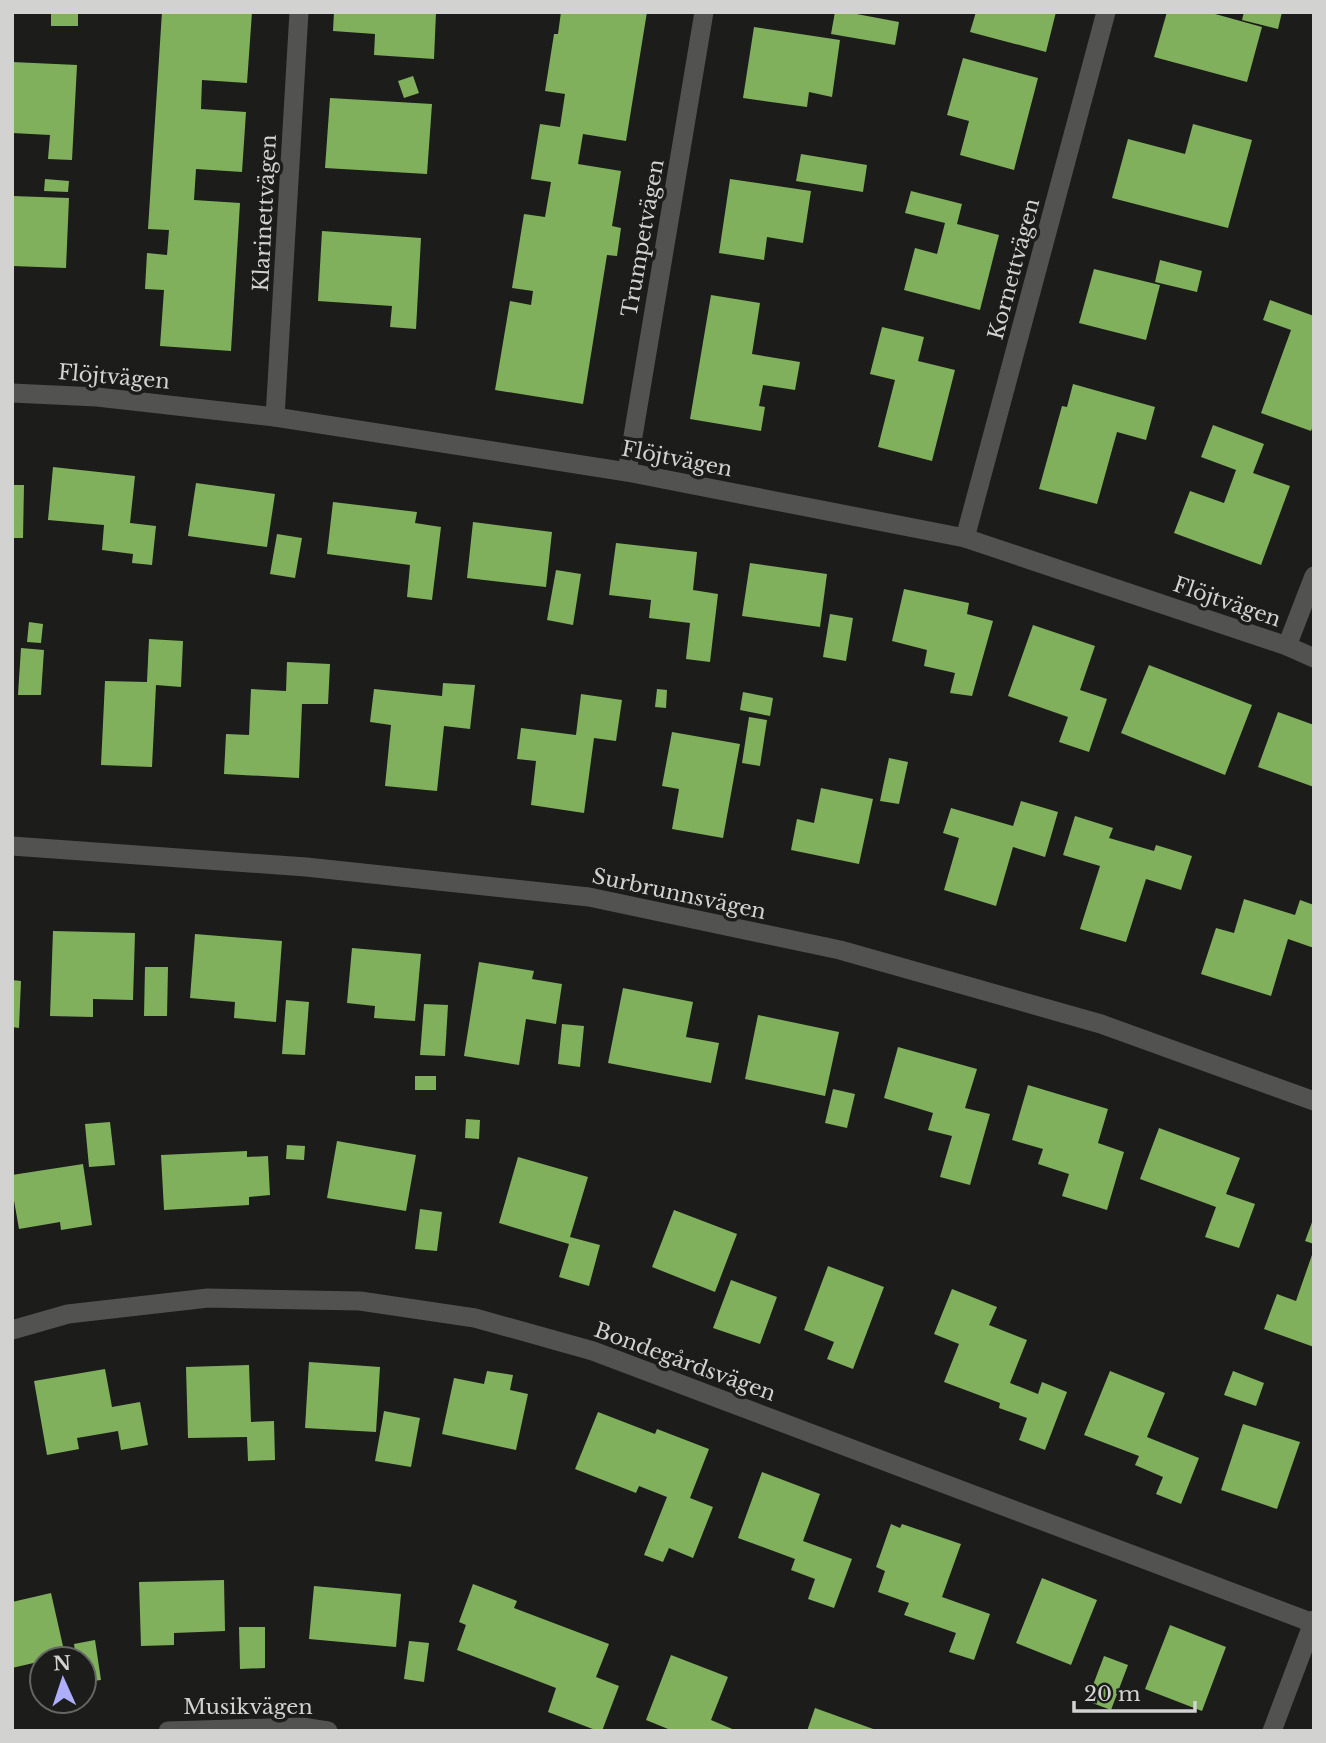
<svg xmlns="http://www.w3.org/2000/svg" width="1326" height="1743" viewBox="0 0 1326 1743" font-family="'Libre Baskerville',serif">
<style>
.building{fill:#81b05d}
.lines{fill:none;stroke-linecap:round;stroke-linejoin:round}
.minor{stroke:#525351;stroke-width:19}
.labels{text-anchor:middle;stroke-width:7;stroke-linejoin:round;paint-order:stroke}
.street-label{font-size:21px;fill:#d2d3d1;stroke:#1c1d1b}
</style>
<rect width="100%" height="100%" fill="#1c1d1b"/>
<g class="building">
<rect x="51" y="12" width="27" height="14"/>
<path d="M162,12H252L247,83L202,80L201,109L246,112L242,172L196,169L194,200L240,203L231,351L160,346L164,290L145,289L147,253L167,255L169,230L148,229Z"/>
<path d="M334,12H436L434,59L374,55L375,34L333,31Z"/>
<path d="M561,12H647L626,141L583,134L578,164L621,171L612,226L621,228L617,256L607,255L583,404L495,390L510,301L531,305L533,291L512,288L524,214L545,217L551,182L531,179L540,124L560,127L565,94L545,91L554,34H558Z"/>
<path d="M835,12H846L899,22L895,45L831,34Z"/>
<path d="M976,12H1056L1046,52L970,32Z"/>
<path d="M1167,12H1208L1262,27L1247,82L1154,57Z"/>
<path d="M1244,12H1282L1278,29L1242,20Z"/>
<path d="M754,27L840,40L832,97L809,92L807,107L743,98Z"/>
<path d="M963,58L1038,78L1014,170L960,155L969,121L947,115Z"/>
<path d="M12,62L77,65L72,160L48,159L50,135L12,133Z"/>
<path d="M413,76L419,93L404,98L398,81Z"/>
<path d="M330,98L432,104L427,174L325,168Z"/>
<path d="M1193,124L1252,140L1228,228L1112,198L1128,139L1185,154Z"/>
<path d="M801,154L867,165L863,192L796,181Z"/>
<path d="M45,179L69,181L68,192L44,191Z"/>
<path d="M730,179L811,191L803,243L767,237L764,260L719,253Z"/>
<path d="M911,191L962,204L957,224L999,235L980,310L904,290L915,248L937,254L945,223L905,213Z"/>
<path d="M12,196L69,198L66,268L12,266Z"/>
<path d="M322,231L421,238L416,329L390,327L392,306L318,301Z"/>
<path d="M1160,260L1202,271L1197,292L1155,282Z"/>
<path d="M1094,269L1160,285L1146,340L1079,323Z"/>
<path d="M711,295L760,303L752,354L800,362L795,390L763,385L759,406L765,407L761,431L690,419Z"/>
<path d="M1270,300L1314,316V423L1311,431L1261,413L1291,330L1263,320Z"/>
<path d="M882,327L924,337L918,361L955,370L932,461L878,447L895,380L870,374Z"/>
<path d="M1073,384L1155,407L1146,440L1117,432L1097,504L1039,489L1062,406L1067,407Z"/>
<path d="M1213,425L1264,444L1253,473L1290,486L1261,565L1174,533L1190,491L1224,503L1236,470L1201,457Z"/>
<path d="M53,467L135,476L130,523L156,526L152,565L132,563L133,554L102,550L104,525L48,520Z"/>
<path d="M196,483L275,494L267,547L188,536Z"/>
<path d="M12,485H24L23,538H12Z"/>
<path d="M333,502L417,512L415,523L441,527L432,600L407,597L410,565L327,554Z"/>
<path d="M473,522L552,532L546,587L467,578Z"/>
<path d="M277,534L302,538L295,578L270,574Z"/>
<path d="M616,543L697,552L693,590L718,594L710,662L686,659L690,623L649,618L651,600L609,595Z"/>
<path d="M750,563L827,574L820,627L742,616Z"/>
<path d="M556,570L581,574L573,625L547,620Z"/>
<path d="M904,589L969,603L967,614L993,621L972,696L950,693L955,673L924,666L927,650L892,641Z"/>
<path d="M830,614L853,618L846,661L823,657Z"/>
<path d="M29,622L43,624L41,643L27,642Z"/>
<path d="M1033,625L1095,646L1080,690L1107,699L1089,752L1059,742L1068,717L1008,696Z"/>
<path d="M149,639L183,641L181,687L156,685L152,767L101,765L105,681L147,682Z"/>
<path d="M21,648L44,650L41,695H18Z"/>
<path d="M287,662L330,664L328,704H302L299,778L224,774L226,734L249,735L251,689L286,691Z"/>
<path d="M1149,665L1252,705L1225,775L1121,733Z"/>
<path d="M443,683L475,685L470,729L444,726L437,791L385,786L391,725L370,722L374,689L442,696Z"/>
<path d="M657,689L667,690L666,708L655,707Z"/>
<path d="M743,692L773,698L770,716L740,710Z"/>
<path d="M581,694L622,700L616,741L594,738L584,813L531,805L536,761L517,759L521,728L576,735Z"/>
<path d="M1278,712L1314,725V787L1258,767Z"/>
<path d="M749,717L767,720L760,766L742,763Z"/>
<path d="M672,732L740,744L723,838L672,829L679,789L662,786Z"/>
<path d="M889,758L908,762L899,804L880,801Z"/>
<path d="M821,788L873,799L859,864L791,850L797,819L814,823Z"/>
<path d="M1021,801L1058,812L1045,857L1013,847L996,906L944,890L959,838L943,833L951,808L1013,826Z"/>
<path d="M1075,816L1113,828L1109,838L1154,851L1156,845L1192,856L1181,890L1146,879L1126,942L1080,929L1100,866L1063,855Z"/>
<path d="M1244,899L1295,915L1300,900L1314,905V948L1288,939L1271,996L1201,974L1216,928L1234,933Z"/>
<path d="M53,931L135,933L133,1000L93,999V1017L50,1016Z"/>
<path d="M195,934L282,941L276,1022L234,1018L235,1002L190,998Z"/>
<path d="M352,948L421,954L415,1021L374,1018L375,1006L347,1003Z"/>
<path d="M479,962L534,971L532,979L562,984L556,1024L526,1019L519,1065L464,1056Z"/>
<path d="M145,967H168L167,1016H144Z"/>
<path d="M12,980L21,981L19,1028L12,1027Z"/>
<path d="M623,988L693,1002L686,1037L719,1043L711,1083L608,1063Z"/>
<path d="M286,1000L309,1002L305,1055L282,1054Z"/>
<path d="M424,1004L448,1005L445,1056L420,1055Z"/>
<path d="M758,1015L839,1032L825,1096L745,1079Z"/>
<path d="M562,1024L584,1026L580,1067L558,1064Z"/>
<path d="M898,1047L977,1069L965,1108L990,1114L970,1185L940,1177L952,1136L928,1130L933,1113L884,1098Z"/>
<rect x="415" y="1076" width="21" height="14"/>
<path d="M1028,1085L1108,1109L1098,1143L1124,1152L1107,1210L1062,1196L1069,1174L1038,1164L1043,1149L1012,1140Z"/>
<path d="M833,1089L855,1094L847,1128L825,1123Z"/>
<path d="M466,1119L480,1120L479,1139L465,1138Z"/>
<path d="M110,1122L115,1165L89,1167L85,1124Z"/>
<path d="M1159,1128L1240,1158L1226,1194L1255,1204L1239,1248L1205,1237L1216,1207L1140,1179Z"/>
<path d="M337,1141L416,1155L406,1211L327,1198Z"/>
<path d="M287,1145L305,1146L304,1160L286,1159Z"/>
<path d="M247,1151V1157L268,1156L270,1195L249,1197V1205L164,1210L161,1155Z"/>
<path d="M518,1157L588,1177L570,1237L600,1245L589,1286L559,1277L569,1244L499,1223Z"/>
<path d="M83,1164L92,1225L61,1230L60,1222L19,1229L12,1189V1175Z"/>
<path d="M420,1209L442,1212L437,1251L415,1249Z"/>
<path d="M674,1210L737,1234L715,1292L652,1267Z"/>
<path d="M1314,1217V1244L1305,1241Z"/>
<path d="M1313,1252H1314V1347L1264,1329L1277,1294L1296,1301Z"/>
<path d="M828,1266L884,1287L853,1369L827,1359L834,1342L804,1330Z"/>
<path d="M731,1280L777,1297L760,1344L713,1328Z"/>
<path d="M952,1289L997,1307L989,1325L1027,1340L1010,1383L1038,1394L1042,1382L1067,1392L1045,1450L1019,1440L1027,1418L999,1408L1000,1403L944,1382L959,1344L934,1334Z"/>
<path d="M309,1362L380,1367L376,1432L305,1428Z"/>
<path d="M249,1365L251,1422L274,1421L275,1460L248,1461L247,1437L188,1438L186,1367Z"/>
<path d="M105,1369L112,1407L140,1402L148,1445L121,1450L118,1431L77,1438L79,1449L47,1455L34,1381Z"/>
<path d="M487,1371L513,1375L510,1390L528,1394L516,1450L442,1434L454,1378L484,1384Z"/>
<path d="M1110,1371L1165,1393L1147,1437L1199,1458L1181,1504L1156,1494L1163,1477L1135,1465L1139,1456L1084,1435Z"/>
<path d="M1233,1371L1264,1383L1256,1406L1224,1395Z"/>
<path d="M384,1411L420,1418L411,1467L375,1461Z"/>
<path d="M598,1412L655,1434L657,1429L709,1449L690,1498L713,1507L693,1558L669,1548L663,1562L644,1555L667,1497L639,1486L636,1493L575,1469Z"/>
<path d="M1243,1424L1300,1442L1277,1509L1221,1490Z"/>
<path d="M762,1472L820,1494L803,1541L852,1559L834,1608L808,1599L815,1579L791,1570L795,1559L738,1538Z"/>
<path d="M891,1524L900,1528L902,1524L961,1544L942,1597L990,1614L974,1660L949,1652L956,1633L904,1615L909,1603L878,1592L885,1571L876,1567Z"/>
<path d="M1042,1578L1097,1600L1071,1665L1016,1643Z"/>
<path d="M224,1580L225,1631L174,1633V1645L141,1646L139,1582Z"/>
<path d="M473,1584L517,1601L514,1608L609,1644L596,1677L619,1686L602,1731H598L548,1712L556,1688L457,1650L466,1625L459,1622Z"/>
<path d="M314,1586L401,1594L396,1647L309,1639Z"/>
<path d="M51,1593L65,1655L42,1659V1661L12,1668V1602Z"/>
<path d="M1170,1625L1226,1647L1202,1711L1145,1689Z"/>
<path d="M239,1627H265V1668L240,1669Z"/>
<path d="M95,1640L101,1680L84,1682V1659H76L74,1644Z"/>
<path d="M409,1641L429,1643L424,1682L404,1679Z"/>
<path d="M671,1655L728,1677L711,1720L737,1731H673L646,1720Z"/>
<path d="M1104,1656L1128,1665L1111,1710L1087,1701Z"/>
<path d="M815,1708L876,1730V1731H807Z"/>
</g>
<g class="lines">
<g class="minor">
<path d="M12,393L97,397L275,417L627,472L965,538L1287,646L1314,658"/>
<path d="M275,417L299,12"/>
<path d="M627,472L704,12"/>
<path d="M965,538L1106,12"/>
<path d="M1287,646L1314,576"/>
<path d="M12,846L306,867L589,897L840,950L1101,1024L1314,1101"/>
<path d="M12,1330L68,1314L208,1298L360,1301L475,1318L593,1351L1313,1623"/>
<path d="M168,1731L302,1727L328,1731"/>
<path d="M1272,1731L1314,1620"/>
</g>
</g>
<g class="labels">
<g class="street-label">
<text transform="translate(265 213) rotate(-87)" y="7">Klarinettvägen</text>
<text transform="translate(643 238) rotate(-80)" y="7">Trumpetvägen</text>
<text transform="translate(1014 269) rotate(-75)" y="7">Kornettvägen</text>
<text transform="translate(114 377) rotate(5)" y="7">Flöjtvägen</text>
<text transform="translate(677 459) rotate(11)" y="7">Flöjtvägen</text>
<text transform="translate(1227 602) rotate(19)" y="7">Flöjtvägen</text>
<text transform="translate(679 894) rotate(12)" y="7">Surbrunnsvägen</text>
<text transform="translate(685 1362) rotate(20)" y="7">Bondegårdsvägen</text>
<text x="248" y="1714">Musikvägen</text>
</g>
</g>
<rect width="1326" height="1743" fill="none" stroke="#d2d3d1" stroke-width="28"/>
<g transform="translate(63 1680) rotate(357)"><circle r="33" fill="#1c1d1b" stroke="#656664" stroke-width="2"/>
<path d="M0-5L12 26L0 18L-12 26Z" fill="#adaffb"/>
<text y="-10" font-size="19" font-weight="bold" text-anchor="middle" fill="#d2d3d1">N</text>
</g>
<path d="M1074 1701v10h121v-10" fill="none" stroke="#d2d3d1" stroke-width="3.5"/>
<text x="1084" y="1701" font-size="21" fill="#d2d3d1" stroke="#1c1d1b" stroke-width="5" paint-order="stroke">20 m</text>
</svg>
